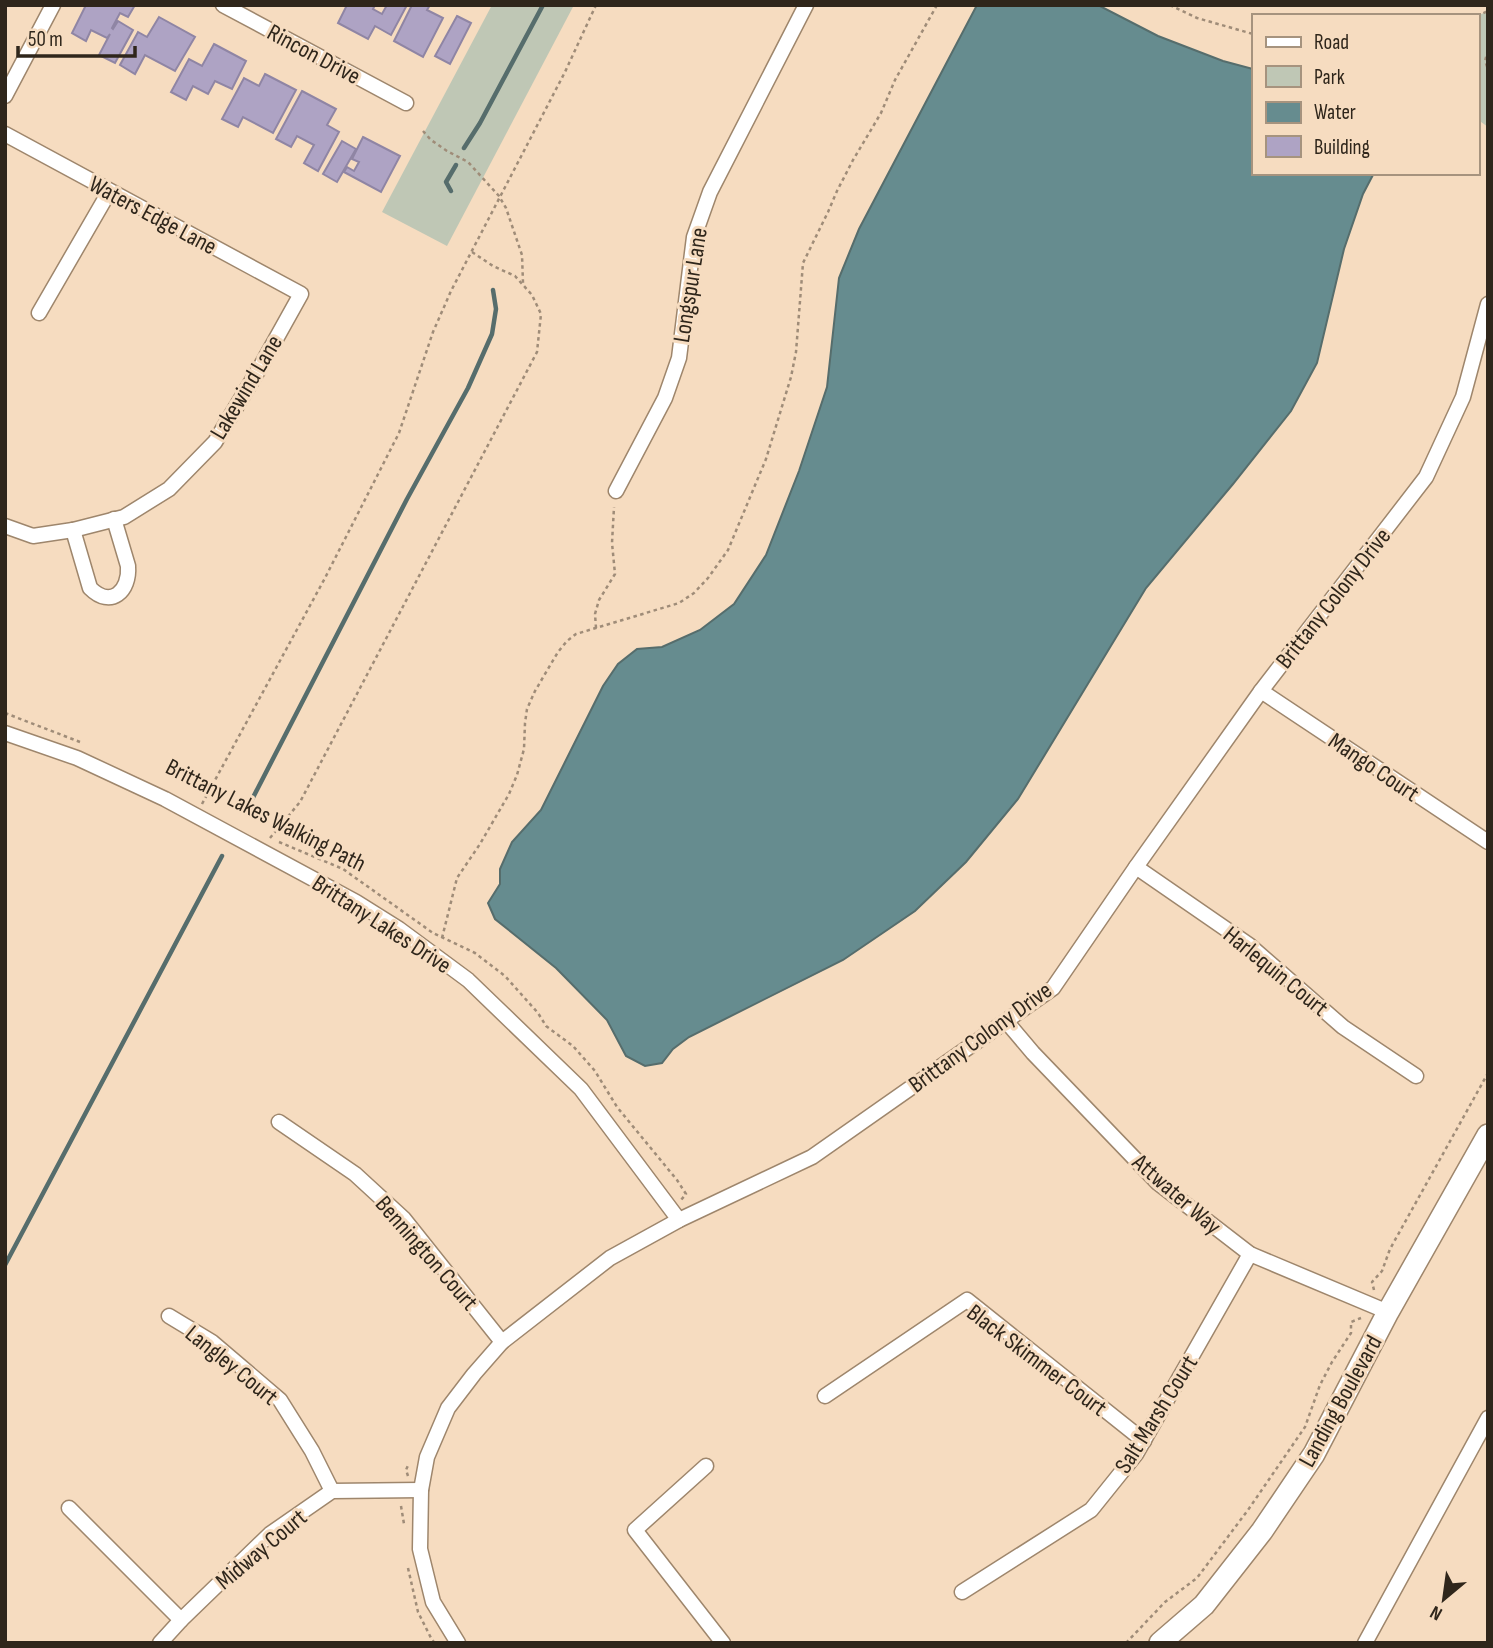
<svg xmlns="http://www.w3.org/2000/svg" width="1493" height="1648" viewBox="0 0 1493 1648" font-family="'Sofia Sans Condensed',sans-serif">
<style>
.green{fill:#bfc7b5}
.water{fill:#668c8f;stroke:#566d6c;stroke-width:2}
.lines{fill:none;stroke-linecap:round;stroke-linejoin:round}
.stream{stroke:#566d6c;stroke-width:4.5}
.building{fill:#aea3c4;stroke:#8f85a4;stroke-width:2}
.street-casing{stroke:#9e866c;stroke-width:17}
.secondary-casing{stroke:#9e866c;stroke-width:24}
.path{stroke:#9f8c78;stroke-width:2.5;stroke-dasharray:3.5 3.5;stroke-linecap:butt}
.street{stroke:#fff;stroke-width:14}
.secondary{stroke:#fff;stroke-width:21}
.labels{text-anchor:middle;stroke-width:6;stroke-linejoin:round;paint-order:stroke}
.street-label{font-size:24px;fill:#2f261b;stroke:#f6dcc0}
</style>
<rect width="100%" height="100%" fill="#f6dcc0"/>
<g class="green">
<path d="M492,5H574L447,246L382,212Z"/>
<path d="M1488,11V127L1477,119V16Z"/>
</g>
<path class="water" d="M977,5H1098L1158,36L1223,61L1253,69V173H1374L1363,194L1344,249L1317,363L1291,411L1233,484L1146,588L1018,799L966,862L915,911L843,960L689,1037L673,1049L662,1063L645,1066L626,1056L607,1020L556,968L495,919L488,903L500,884V869L512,842L541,810L603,686L618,664L637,649L662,647L700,630L734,604L766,555L799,471L827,387L839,278L859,229Z"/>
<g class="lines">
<g class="stream">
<path d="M464,148L480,123L543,5"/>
<path d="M451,191L446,182L456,165"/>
<path d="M245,813L407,499L468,388L492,334L496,309L493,290"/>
<path d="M5,1265L222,856"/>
</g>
</g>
<g class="building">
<path d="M86,5H135L128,17L120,13L112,28L113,29L118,21L133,30L115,63L99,55L110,34L107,38L91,30L86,41L72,33Z"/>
<path d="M347,5H375L373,9L382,14L387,5H407L391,35L375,26L368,39L338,23Z"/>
<path d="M412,5H430L427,10L443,18L423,57L394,41Z"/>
<path d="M457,16L471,23L450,64L435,56Z"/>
<path d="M159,17L195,37L175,71L145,55L135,74L120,65L138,32L147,37Z"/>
<path d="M214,44L246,61L232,89L215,81L208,94L193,86L186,100L171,92L189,59L202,66Z"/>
<path d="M265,74L296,90L273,133L243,117L238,127L222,119L244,78L259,86Z"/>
<path d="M302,91L336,109L327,125L339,132L318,171L304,163L314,145L297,136L291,147L276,139Z"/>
<path d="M363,137L400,156L381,192L344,172L347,167L354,171L359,162L352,159Z"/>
<path d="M342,141L356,149L337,182L323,174Z"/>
</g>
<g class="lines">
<defs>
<g id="street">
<path d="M223,5L406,103"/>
<path d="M5,96L53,5"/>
<path d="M5,134L301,294L262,364L215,442L169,489L124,517L73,530L33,536L5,526"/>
<path d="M39,313L109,192"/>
<path d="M616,491L665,398L679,358L694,237L710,192L806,5"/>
<path d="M73,530L90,588C111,609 130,591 128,566L114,519"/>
<path d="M1261,691L1488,842"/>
<path d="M5,733L77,758L165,799L356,902L399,929L468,980L581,1089L679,1220"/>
<path d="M1136,867L1249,945L1343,1027L1416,1076"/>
<path d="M1006,1021L1033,1053L1158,1183L1250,1254L1388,1312"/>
<path d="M279,1122L355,1174L404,1219L502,1342"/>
<path d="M169,1316L212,1342L280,1400L312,1451L332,1491"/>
<path d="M825,1396L967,1300L1144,1441"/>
<path d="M706,1466L635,1530L723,1643"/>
<path d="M69,1508L181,1620"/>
<path d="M962,1592L1091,1510L1136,1454L1250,1254"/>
<path d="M160,1643L181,1620L270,1534L332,1491L421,1490"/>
<path d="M458,1643L433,1602L420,1549L421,1490L427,1457L448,1408L474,1374L502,1342L610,1258L679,1220L812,1157L1053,988L1136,867L1261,691L1426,477L1463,397L1488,304"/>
<path d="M1365,1643L1488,1418"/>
</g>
<path id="secondary" d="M1160,1643L1204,1605L1262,1531L1314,1454L1388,1312L1488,1135"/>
</defs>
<use href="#street" class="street-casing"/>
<use href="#secondary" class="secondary-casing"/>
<g class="path">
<path d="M1170,5L1197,18L1253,34"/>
<path d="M1477,16L1488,11"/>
<path d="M1488,50L1485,61L1488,69"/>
<path d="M423,131L431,140L447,151L468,162L499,196L506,208L522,255L523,283"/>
<path d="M596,628L595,614L599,600L615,574L612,543L614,507"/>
<path d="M5,713L80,742"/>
<path d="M202,804L325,578L399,433L433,332L451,291L565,72L596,5"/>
<path d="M270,838L300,802L537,352L541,314L532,295L515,276L493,266L472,252"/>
<path d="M279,842L343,869L433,933L475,953L505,976L538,1013L546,1026L573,1046L595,1071L617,1107L677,1180L686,1194L681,1200"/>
<path d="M442,938L457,878L480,844L509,794L517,775L524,749L525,723L527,709L535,691L558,652L567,641L576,634L679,603L694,593L708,578L728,550L766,459L791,377L796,352L803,263L828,212L837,191L853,160L881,113L895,80L937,5"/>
<path d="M1374,1290L1372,1282L1382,1271L1390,1249L1488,1073"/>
<path d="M408,1476L406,1470L409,1463"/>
<path d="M401,1506L404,1524"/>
<path d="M408,1568L418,1612L432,1640L435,1643"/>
<path d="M1126,1643L1165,1602L1197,1578L1248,1510L1305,1427L1320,1385L1332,1362L1351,1333V1322L1361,1318"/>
</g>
<use href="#street" class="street"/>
<use href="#secondary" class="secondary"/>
</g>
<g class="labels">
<g class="street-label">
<text transform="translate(314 54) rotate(28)" y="8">Rincon Drive</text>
<text transform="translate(153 215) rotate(28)" y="8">Waters Edge Lane</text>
<text transform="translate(690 285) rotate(-81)" y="8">Longspur Lane</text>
<text transform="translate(246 387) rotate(-59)" y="8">Lakewind Lane</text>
<text transform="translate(1333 598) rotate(-52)" y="8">Brittany Colony Drive</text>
<text transform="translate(1374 767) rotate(34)" y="8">Mango Court</text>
<text transform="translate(266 815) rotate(27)" y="8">Brittany Lakes Walking Path</text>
<text transform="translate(382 924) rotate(33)" y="8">Brittany Lakes Drive</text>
<text transform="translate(1276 971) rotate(39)" y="8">Harlequin Court</text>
<text transform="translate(980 1037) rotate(-36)" y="8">Brittany Colony Drive</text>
<text transform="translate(1177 1194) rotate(41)" y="8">Attwater Way</text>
<text transform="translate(427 1253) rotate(49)" y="8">Bennington Court</text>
<text transform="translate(1037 1360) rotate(37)" y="8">Black Skimmer Court</text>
<text transform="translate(232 1365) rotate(39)" y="8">Langley Court</text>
<text transform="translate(1340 1401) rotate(-61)" y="8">Landing Boulevard</text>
<text transform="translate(1156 1414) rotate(-58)" y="8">Salt Marsh Court</text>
<text transform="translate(261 1549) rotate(-40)" y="8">Midway Court</text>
</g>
</g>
<rect width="1493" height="1648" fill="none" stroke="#2f261b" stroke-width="14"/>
<rect x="1252" y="14" width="228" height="161" fill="#f6dcc0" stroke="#a6937e" stroke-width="2"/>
<rect x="1266" y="37" width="35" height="10" fill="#ffffff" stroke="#a6937e" stroke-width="2"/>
<text x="1314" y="49" font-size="21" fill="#2f261b">Road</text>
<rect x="1266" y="66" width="35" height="21" fill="#bfc7b5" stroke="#a6937e" stroke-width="2"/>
<text x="1314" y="84" font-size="21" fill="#2f261b">Park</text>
<rect x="1266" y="102" width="35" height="21" fill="#668c8f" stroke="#a6937e" stroke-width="2"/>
<text x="1314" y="119" font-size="21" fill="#2f261b">Water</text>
<rect x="1266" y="136" width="35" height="21" fill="#aea3c4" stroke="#a6937e" stroke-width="2"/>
<text x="1314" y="154" font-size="21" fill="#2f261b">Building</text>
<g transform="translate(1444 1599) rotate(209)" stroke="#f6dcc0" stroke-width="5" paint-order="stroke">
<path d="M0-5L12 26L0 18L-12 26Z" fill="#2f261b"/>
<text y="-10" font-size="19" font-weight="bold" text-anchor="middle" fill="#2f261b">N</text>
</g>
<path d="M18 46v10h117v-10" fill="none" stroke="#2f261b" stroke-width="3.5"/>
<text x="28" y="46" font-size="21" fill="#2f261b" stroke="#f6dcc0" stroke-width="5" paint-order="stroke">50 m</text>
</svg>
